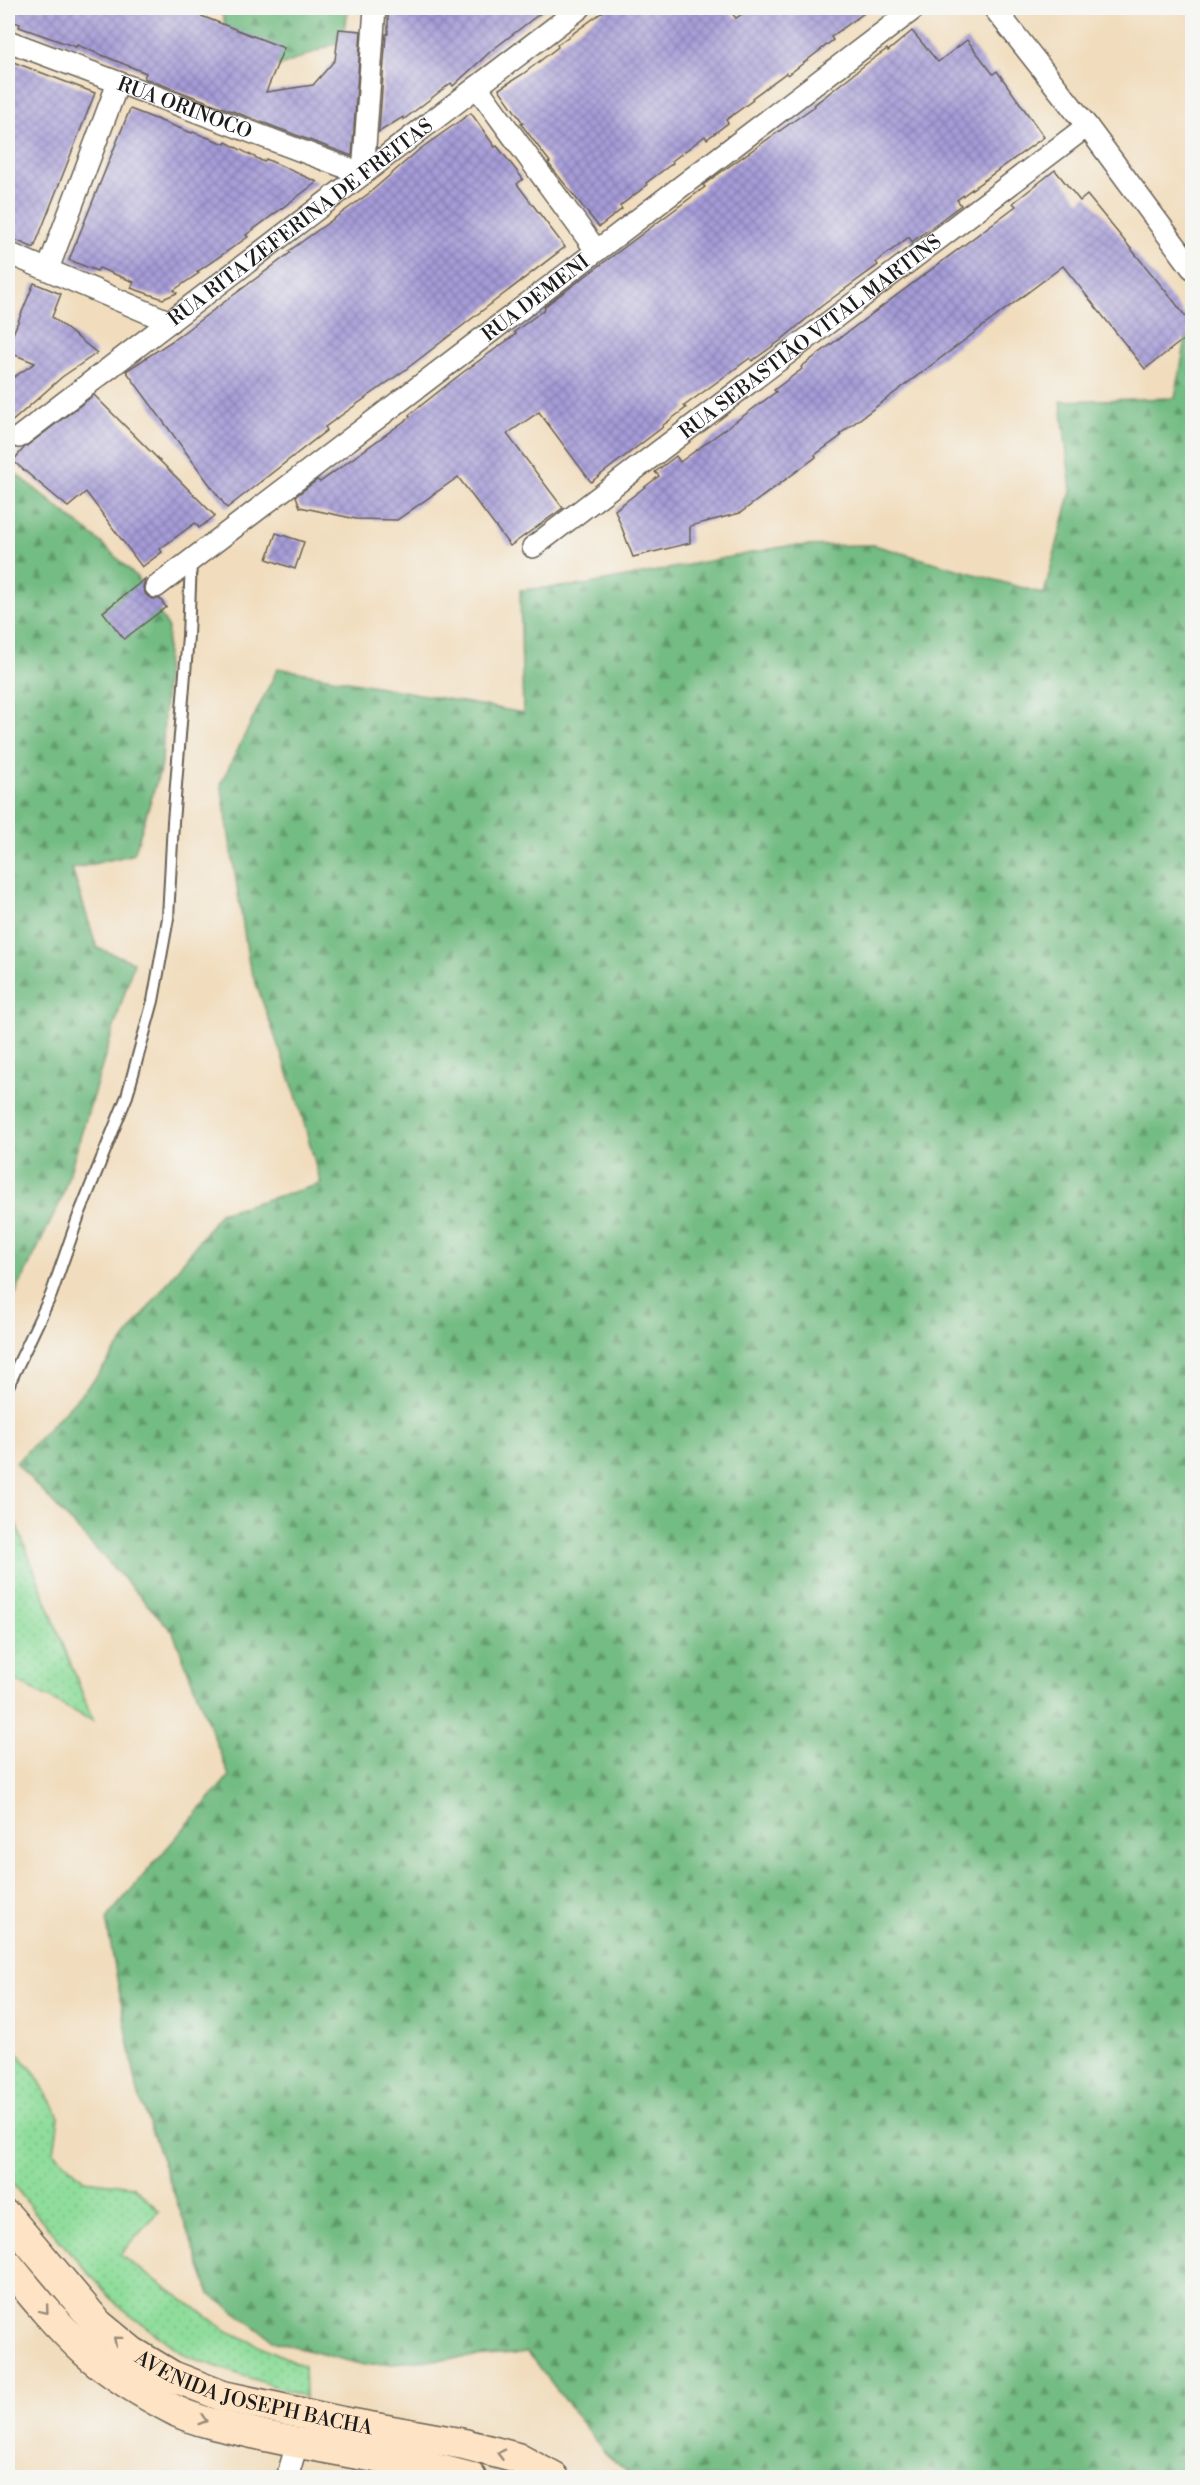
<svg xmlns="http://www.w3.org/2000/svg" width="1200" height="2485" viewBox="0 0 1200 2485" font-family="'Libre Bodoni',serif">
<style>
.grass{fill:url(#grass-dots);stroke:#567c5c;stroke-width:1.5}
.forest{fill:url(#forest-firs);stroke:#486c50;stroke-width:1.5}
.building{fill:url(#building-cross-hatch)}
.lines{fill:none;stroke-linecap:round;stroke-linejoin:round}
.service-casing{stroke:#676054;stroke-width:14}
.minor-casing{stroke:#676054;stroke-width:24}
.secondary-casing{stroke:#676054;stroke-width:33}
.service{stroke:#fff;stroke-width:10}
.minor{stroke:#fff;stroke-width:21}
.secondary{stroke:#fee4c5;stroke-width:30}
.oneway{stroke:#988a79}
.labels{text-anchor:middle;stroke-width:4.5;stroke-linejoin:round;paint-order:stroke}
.street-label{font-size:20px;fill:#1c1c1c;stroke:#f6f6f2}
</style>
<defs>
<pattern id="grass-dots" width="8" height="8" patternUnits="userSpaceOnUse" patternTransform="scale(1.5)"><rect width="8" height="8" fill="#8fdd9b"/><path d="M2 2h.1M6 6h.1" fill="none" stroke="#7bbd85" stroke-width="1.8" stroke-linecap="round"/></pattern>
<pattern id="forest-firs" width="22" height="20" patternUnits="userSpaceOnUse" patternTransform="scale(1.5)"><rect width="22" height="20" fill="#73bc83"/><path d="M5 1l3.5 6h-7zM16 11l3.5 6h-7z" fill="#5e986a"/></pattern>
<pattern id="building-cross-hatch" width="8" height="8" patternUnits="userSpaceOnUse" patternTransform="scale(1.5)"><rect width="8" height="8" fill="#a59bd8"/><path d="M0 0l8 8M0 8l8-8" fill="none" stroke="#867eae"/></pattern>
</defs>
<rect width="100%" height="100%" fill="#f6f6f2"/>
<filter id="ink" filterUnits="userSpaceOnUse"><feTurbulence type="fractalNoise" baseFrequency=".0167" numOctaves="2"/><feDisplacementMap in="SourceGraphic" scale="12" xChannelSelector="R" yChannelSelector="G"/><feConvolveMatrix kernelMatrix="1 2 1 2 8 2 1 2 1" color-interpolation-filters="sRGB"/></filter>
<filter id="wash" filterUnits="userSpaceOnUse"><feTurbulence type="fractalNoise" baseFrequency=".008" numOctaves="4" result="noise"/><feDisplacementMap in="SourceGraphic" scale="24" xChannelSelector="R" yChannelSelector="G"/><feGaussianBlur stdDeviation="1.35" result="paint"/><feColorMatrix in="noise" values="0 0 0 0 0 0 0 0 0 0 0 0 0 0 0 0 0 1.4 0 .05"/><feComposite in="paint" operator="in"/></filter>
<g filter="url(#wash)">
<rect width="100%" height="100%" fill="#f1ddbd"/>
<g class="grass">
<path d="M8,1503L93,1721L8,1677Z"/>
<path d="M8,2043L35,2073L59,2117L54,2152L84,2180L133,2186L159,2211L120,2255L226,2330L304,2366L305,2397L186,2356L119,2307L38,2216L8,2178Z"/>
</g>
<g class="forest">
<path d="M216,8H349L341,41L281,66L261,63L235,51L221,12Z"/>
<path d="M1192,320V2477H633L605,2453L528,2353L364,2365L276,2342L210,2294L138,2093L106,1919L229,1776L173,1632L16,1463L93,1381L220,1213L321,1184L297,1098L249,964L221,783L278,668L523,713L520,590L584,585L787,546L874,545L1044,594L1071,491L1061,401L1175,398L1189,323Z"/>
<path d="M8,467L98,540L137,577L168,627L162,764L134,854L72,869L97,948L134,962L61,1200L8,1309Z"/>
</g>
<g id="blocks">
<g class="building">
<path d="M8,8H181L284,48L266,92L313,85L335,60L339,29L361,31L352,156L144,78L146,73L77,45L76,47L19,27L20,24L8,20Z"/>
<path d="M388,8H547L491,51L453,86L451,83L403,120V117L379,132L386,34H388Z"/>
<path d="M608,8H727L736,18L751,8H871L831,37L833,40L788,75L786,73L752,98L753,100L726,120L728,123L707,139L705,136L672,161L673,163L646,183L647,185L620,206L622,209L599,227L548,163L550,162L521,124L523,123L499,89L523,74L558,47L557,45Z"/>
<path d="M912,31L938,62L967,40L993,74L997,71L1044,137L957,200L961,205L933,226L912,242L909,237L876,262L878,265L823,305L780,341L752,361L750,358L684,406L686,408L662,426L663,427L591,482L539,412L507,434L563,508L510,546L458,477L397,520L356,519L300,507L296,496L317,480L320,482L410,417L409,415L462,373L516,334L514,332L545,309L544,307L705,187L703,185L724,170L815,106L814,105L866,64L887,49L888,51Z"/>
<path d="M8,60L95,93L34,248L8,237Z"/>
<path d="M130,109L192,133L193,132L225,144L226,142L264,162L266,159L317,182L246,235L248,237L197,272L199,273L174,290L177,293L163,299L131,288L134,282L99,268L97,271L69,260Z"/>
<path d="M471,113L495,147L497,146L523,179L517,184L565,247L405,370L325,427L327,430L227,508L126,371L172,341L290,253L289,251L368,194L420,149Z"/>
<path d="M1055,170L1080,201L1087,195L1173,300L1192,325V333L1145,369L1063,266L840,434L841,436L815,455L816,457L740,513L690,526V543L633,557L615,510L659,476L655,472L676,456L680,462L776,392L774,390L802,369L801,367L1016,206L1013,203Z"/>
<path d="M34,283L61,294L52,317L97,353L62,377L8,425V381L35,363L8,352V346Z"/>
<path d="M94,395L215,516L199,528L195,523L160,549L162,552L142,567L86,492L68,507L13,461L24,448Z"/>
<path d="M276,533L304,542L295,569L267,559Z"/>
<path d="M145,579L143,588L146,595L152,599H160L166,607L124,639L103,612Z"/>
</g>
</g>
</g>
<g filter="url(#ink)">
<use href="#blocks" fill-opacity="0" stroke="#676054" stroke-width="1.5"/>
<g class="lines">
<defs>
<path id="service" d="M8,1386L51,1295L79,1215L127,1096L153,1001L168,918L173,822L188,636L191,561"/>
<g id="minor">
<path d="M994,8L1087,126L1192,268"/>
<path id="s1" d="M8,41L363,174L375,8"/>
<path d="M477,87L596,250"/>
<path d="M8,253L170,322"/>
<path d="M48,269L118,83"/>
<path id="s2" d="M19,437L580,8"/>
<path id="s3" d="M533,547L1087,126"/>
<path id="s4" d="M156,587L915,8"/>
<path d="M287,2478L297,2444"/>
</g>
<g id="secondary">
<path id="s5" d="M8,2217L98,2324L132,2352L172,2376L223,2396L342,2422L464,2444L517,2458L554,2478"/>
<path d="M8,2265C33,2296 57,2326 87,2353C113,2376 147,2396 178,2412C202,2423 231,2428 257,2434C328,2451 400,2458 471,2478"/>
</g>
</defs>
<use href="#service" class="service-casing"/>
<use href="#minor" class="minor-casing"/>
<use href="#secondary" class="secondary-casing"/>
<use href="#service" class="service"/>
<use href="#minor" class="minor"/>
<use href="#secondary" class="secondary"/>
</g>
<defs><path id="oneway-chevron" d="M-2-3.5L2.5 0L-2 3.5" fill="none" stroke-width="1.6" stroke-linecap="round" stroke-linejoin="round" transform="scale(1.5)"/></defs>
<g class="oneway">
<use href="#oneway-chevron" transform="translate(45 2310) rotate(50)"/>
<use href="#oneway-chevron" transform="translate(117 2340) rotate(-140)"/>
<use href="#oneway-chevron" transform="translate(203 2420) rotate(17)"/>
<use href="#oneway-chevron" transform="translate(501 2454) rotate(-165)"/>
</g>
</g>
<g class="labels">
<g class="street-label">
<text dy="7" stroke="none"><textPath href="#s1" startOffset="189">RUA ORINOCO</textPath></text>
<text dy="7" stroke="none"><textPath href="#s2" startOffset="354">RUA RITA ZEFERINA DE FREITAS</textPath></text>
<text dy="7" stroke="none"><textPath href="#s4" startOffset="477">RUA DEMENI</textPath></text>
<text dy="7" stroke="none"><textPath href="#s3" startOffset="348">RUA SEBASTIÃO VITAL MARTINS</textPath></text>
<text dy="7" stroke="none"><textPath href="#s5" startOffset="314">AVENIDA JOSEPH BACHA</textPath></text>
</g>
</g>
<rect width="1200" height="2485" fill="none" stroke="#f6f6f2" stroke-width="30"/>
</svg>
